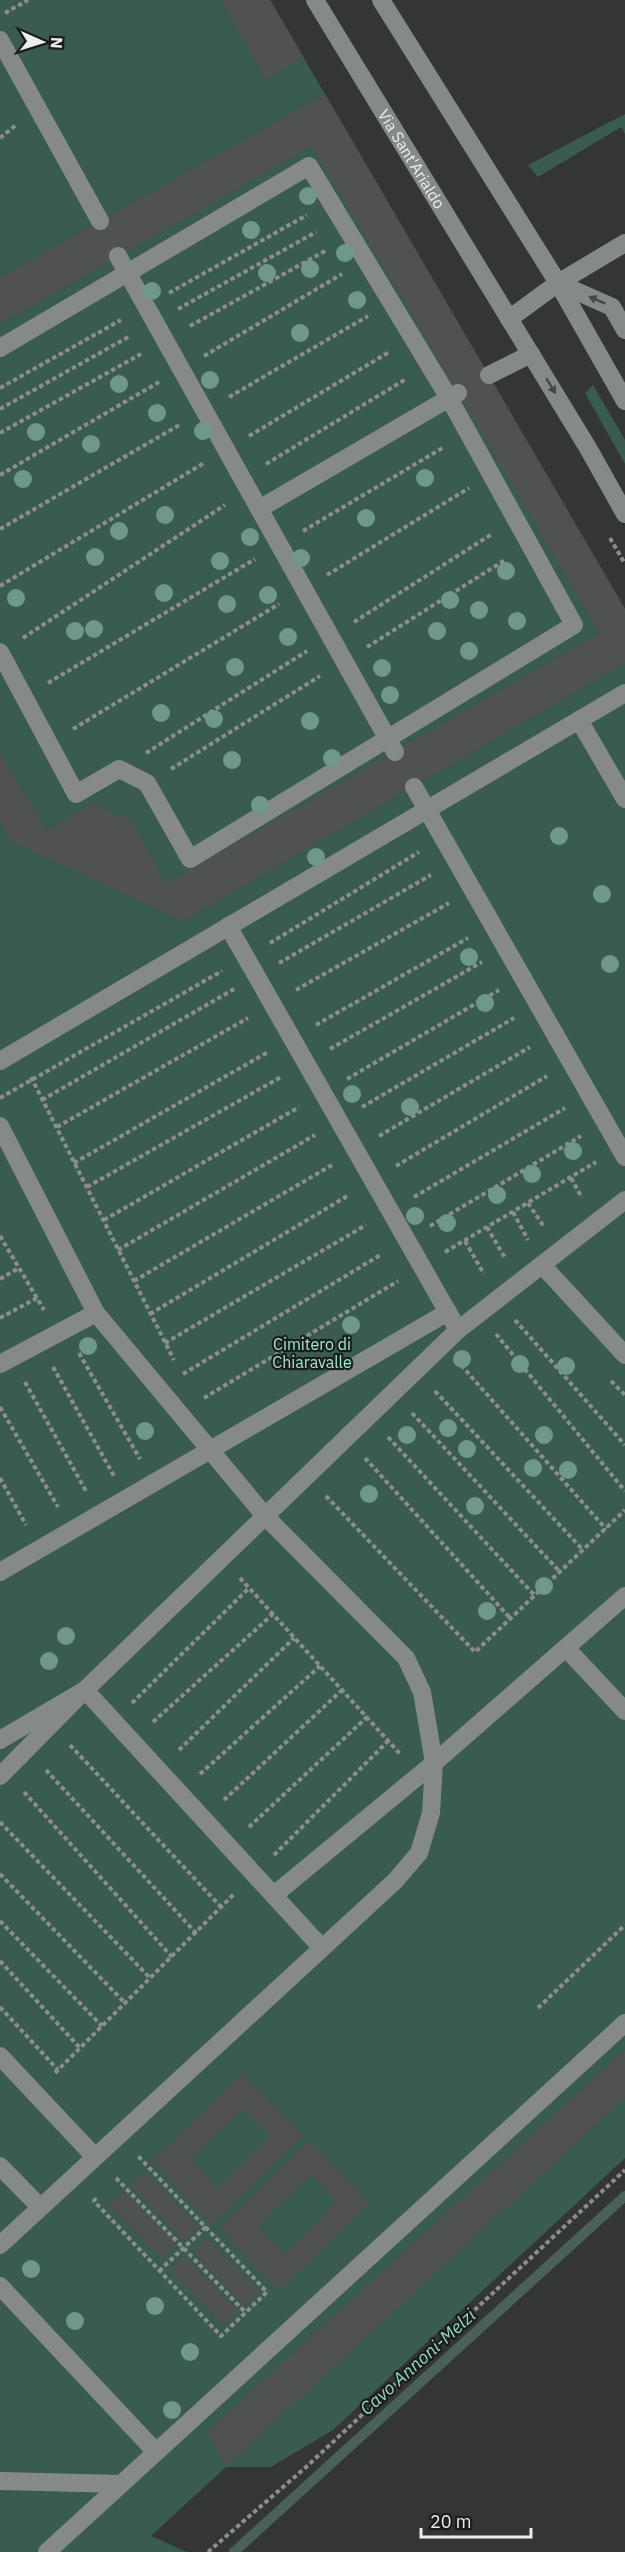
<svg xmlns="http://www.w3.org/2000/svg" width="625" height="2552" viewBox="0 0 625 2552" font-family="'IBM Plex Sans',sans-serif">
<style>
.green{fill:#3a5b50}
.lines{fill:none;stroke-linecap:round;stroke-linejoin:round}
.stream{stroke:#4a615b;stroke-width:10}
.building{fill:#4f5251;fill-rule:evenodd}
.minor-tunnel{stroke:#4f5251;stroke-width:18;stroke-dasharray:18 9;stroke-linecap:butt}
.path{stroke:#8c8e8d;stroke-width:4;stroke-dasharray:4.5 3;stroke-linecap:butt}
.minor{stroke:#858987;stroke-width:18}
.tree{fill:#6f988b}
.oneway{fill:#454847}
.labels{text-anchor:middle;stroke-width:4.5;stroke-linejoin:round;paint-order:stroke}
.street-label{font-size:16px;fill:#eceeed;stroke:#1b1d1c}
.park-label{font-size:16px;fill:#a0e9d1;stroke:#1b1d1c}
.water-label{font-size:18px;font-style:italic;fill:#92dac2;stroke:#1b1d1c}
</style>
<rect width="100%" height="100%" fill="#333635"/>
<g class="green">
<path d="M0,0H270L625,609V2158L333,2430L271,2467H226L151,2536L187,2552H0Z"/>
<path d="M625,114V134L621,127L538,177L528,165Z"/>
<path d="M593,385L625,440V464L585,393Z"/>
</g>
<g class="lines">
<path class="stream" d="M234,2552L625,2196"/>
</g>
<g class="building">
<path d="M220,0H270L304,58L266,80Z"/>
<path d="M325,94L625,609V663L183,921L12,842L0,821V752L46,831L91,804L131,820L166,884L600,633L312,146L0,324V278Z"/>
<path d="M625,2050V2098L226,2467L208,2431Z"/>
<path d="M243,2073L303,2136L212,2225L152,2161ZM244,2109L269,2136L217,2188L190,2159Z"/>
<path d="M310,2140L370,2203L279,2291L219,2228ZM311,2175L336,2202L285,2255L258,2226Z"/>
<path d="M146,2172L199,2227L184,2241L131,2186Z"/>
<path d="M123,2191L177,2245L162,2259L109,2205Z"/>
<path d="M207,2238L260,2292L245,2306L192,2252Z"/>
<path d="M185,2256L238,2311L223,2324L170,2270Z"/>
</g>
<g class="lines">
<g class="minor-tunnel">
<path d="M100,221L118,256"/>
<path d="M458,393L489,375"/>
<path d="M395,752L414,787"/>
</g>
<g class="path">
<path d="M5,13L28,0"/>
<path d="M0,138L16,125"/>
<path d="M169,293L307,215"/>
<path d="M178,309L316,232"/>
<path d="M190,326L327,250"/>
<path d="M204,356L342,274"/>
<path d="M0,388L121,320"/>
<path d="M229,397L368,316"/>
<path d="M0,409L130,336"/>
<path d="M0,433L141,354"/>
<path d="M249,436L389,352"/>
<path d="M266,464L406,379"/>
<path d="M0,475L159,382"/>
<path d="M0,529L181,424"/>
<path d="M303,531L444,447"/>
<path d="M610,538L625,564"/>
<path d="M327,575L469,488"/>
<path d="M0,586L204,463"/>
<path d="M354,622L492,534"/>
<path d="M23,638L225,505"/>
<path d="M367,647L505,560"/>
<path d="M48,683L255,559"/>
<path d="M73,729L279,604"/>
<path d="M146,753L307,651"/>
<path d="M171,769L320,676"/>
<path d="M270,943L419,852"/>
<path d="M279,963L431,875"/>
<path d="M296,990L449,903"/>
<path d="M316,1025L468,938"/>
<path d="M330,1049L482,962"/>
<path d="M31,1077L174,1360"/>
<path d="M347,1079L499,990"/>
<path d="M0,1098L222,971"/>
<path d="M42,1100L234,989"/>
<path d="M362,1107L514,1018"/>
<path d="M57,1127L248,1018"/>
<path d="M379,1136L530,1047"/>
<path d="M74,1163L268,1052"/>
<path d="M396,1166L547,1076"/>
<path d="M571,1178L582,1198"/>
<path d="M87,1187L281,1077"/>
<path d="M414,1197L565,1108"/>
<path d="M528,1203L544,1227"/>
<path d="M513,1212L528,1240"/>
<path d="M104,1220L299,1107"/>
<path d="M430,1226L581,1136"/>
<path d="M487,1227L505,1258"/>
<path d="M0,1236L44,1310"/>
<path d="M465,1241L484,1274"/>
<path d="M118,1250L315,1135"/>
<path d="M445,1252L596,1162"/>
<path d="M0,1279L19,1268"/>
<path d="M134,1281L332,1165"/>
<path d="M150,1314L349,1195"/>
<path d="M0,1318L37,1298"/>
<path d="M515,1320L625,1445"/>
<path d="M496,1334L625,1491"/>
<path d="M165,1343L366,1225"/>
<path d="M79,1353L140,1459"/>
<path d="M461,1365L606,1529"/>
<path d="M53,1367L114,1476"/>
<path d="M183,1374L382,1254"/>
<path d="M611,1381L625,1395"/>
<path d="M25,1382L86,1491"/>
<path d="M435,1391L583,1550"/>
<path d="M204,1398L398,1281"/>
<path d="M0,1407L58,1507"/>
<path d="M412,1413L560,1572"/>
<path d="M388,1437L535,1596"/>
<path d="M365,1458L511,1619"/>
<path d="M0,1478L26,1525"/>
<path d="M326,1496L475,1652L625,1510"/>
<path d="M240,1578L401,1755"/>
<path d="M132,1703L249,1588"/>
<path d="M153,1722L273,1614"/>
<path d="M70,1745L221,1907"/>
<path d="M179,1750L294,1638"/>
<path d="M46,1770L196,1933"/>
<path d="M200,1774L320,1666"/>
<path d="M24,1792L172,1957"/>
<path d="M224,1800L342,1690"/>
<path d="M0,1822L150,1978"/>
<path d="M249,1827L367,1717"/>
<path d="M274,1855L388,1741"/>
<path d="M0,1874L125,2003"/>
<path d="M0,1921L102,2026"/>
<path d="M0,1961L80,2048"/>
<path d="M0,2007L58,2070"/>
<path d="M538,2008L625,1925"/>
<path d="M55,2073L234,1894"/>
<path d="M116,2178L245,2312"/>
<path d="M96,2198L94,2201L221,2336L267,2292L138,2156"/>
<path d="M159,2271L206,2227"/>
<path d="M208,2552L305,2468L625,2170"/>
</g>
<g class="minor">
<path id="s1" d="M315,0L588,448L625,514"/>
<path d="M381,0L558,283L625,401"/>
<path d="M0,40L100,221"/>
<path d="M118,256L395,752"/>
<path d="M558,283L612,307L625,330"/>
<path d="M509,319L558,283L625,243"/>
<path d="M0,348L309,166L449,398L574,625L190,859L147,783L119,769L76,794L0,652"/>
<path d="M489,375L531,354"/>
<path d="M259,509L458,393"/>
<path d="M579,720L625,799"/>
<path d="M414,787L625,1157"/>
<path d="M0,1061L625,693"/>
<path d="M0,1126L96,1313L265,1516L406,1658L422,1692L434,1763L431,1813L419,1853L395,1881L0,2245"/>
<path d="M542,1265L625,1355"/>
<path d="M458,1330L625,1200"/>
<path d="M0,1364L96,1313"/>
<path d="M0,1572L448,1312"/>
<path d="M566,1648L625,1711"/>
<path d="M0,1740L85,1690L458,1330L228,926"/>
<path d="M0,1776L85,1690L322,1948"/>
<path d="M274,1895L434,1763L625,1596"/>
<path d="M0,2056L95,2157"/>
<path d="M0,2166L40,2207"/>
<path d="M0,2286L156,2452"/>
<path d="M0,2481L121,2484"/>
<path d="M47,2552L625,2023"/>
</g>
</g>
<g class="tree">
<circle cx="308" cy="196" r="9"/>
<circle cx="251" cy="230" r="9"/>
<circle cx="345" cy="253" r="9"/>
<circle cx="310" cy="269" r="9"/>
<circle cx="267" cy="273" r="9"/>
<circle cx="152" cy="291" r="9"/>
<circle cx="357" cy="300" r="9"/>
<circle cx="300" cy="333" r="9"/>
<circle cx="210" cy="380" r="9"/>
<circle cx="119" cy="384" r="9"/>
<circle cx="157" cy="413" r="9"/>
<circle cx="203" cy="431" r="9"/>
<circle cx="36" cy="432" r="9"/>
<circle cx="91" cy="444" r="9"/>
<circle cx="425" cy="478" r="9"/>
<circle cx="23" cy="479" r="9"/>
<circle cx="165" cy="515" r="9"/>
<circle cx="366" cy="518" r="9"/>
<circle cx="119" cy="531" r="9"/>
<circle cx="250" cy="537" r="9"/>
<circle cx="95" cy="557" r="9"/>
<circle cx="301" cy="558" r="9"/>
<circle cx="220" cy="561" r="9"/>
<circle cx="506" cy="571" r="9"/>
<circle cx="164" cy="593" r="9"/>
<circle cx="268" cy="595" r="9"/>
<circle cx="16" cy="598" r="9"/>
<circle cx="450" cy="600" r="9"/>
<circle cx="227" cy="604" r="9"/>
<circle cx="479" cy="610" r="9"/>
<circle cx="517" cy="621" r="9"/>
<circle cx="94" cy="629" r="9"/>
<circle cx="75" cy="631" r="9"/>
<circle cx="437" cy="631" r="9"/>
<circle cx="288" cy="637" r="9"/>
<circle cx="469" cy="651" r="9"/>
<circle cx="235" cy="667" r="9"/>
<circle cx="382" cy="668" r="9"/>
<circle cx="390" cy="695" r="9"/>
<circle cx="161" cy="713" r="9"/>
<circle cx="214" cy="719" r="9"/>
<circle cx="310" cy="721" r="9"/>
<circle cx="332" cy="758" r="9"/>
<circle cx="232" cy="760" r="9"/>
<circle cx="260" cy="805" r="9"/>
<circle cx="559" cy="836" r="9"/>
<circle cx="316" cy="857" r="9"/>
<circle cx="602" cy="894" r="9"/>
<circle cx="469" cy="957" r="9"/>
<circle cx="610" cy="964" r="9"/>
<circle cx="485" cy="1003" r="9"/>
<circle cx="352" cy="1094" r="9"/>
<circle cx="410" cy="1107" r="9"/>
<circle cx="573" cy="1151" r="9"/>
<circle cx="532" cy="1174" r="9"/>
<circle cx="497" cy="1195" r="9"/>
<circle cx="415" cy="1216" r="9"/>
<circle cx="447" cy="1223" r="9"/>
<circle cx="351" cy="1325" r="9"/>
<circle cx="88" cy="1346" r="9"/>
<circle cx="462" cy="1359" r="9"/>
<circle cx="520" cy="1364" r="9"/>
<circle cx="566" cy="1366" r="9"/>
<circle cx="448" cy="1428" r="9"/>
<circle cx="145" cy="1431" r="9"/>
<circle cx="407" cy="1435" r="9"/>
<circle cx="544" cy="1435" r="9"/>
<circle cx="467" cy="1449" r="9"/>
<circle cx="533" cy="1468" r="9"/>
<circle cx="568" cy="1470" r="9"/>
<circle cx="369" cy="1494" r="9"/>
<circle cx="475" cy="1506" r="9"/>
<circle cx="544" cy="1586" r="9"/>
<circle cx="487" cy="1611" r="9"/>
<circle cx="66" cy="1636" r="9"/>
<circle cx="49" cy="1661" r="9"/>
<circle cx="31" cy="2269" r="9"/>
<circle cx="155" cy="2306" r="9"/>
<circle cx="75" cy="2321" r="9"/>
<circle cx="190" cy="2352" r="9"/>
<circle cx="172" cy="2410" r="9"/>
</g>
<defs><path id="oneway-solid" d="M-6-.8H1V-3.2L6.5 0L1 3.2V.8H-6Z" transform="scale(1.5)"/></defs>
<g class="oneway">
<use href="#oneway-solid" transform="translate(597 300) rotate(-156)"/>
<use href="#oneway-solid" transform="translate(551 386) rotate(59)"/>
</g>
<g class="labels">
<g class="street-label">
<text dy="6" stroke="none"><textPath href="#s1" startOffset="186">Via Sant'Arialdo</textPath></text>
</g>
<g class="park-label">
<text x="312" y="1350">Cimitero di<tspan x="312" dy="18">Chiaravalle</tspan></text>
</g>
<g class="water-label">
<text transform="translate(418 2362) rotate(-42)" y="6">Cavo Annoni-Melzi</text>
</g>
</g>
<g transform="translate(42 42) rotate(93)" stroke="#1b1d1c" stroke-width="4.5" paint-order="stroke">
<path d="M0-4.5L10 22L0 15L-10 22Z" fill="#eceeed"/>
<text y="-9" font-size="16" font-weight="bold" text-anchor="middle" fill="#eceeed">N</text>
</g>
<path d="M421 2528v9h110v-9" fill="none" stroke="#eceeed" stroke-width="3"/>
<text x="430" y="2528" font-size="18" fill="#eceeed" stroke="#1b1d1c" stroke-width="4.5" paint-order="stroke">20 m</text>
</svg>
